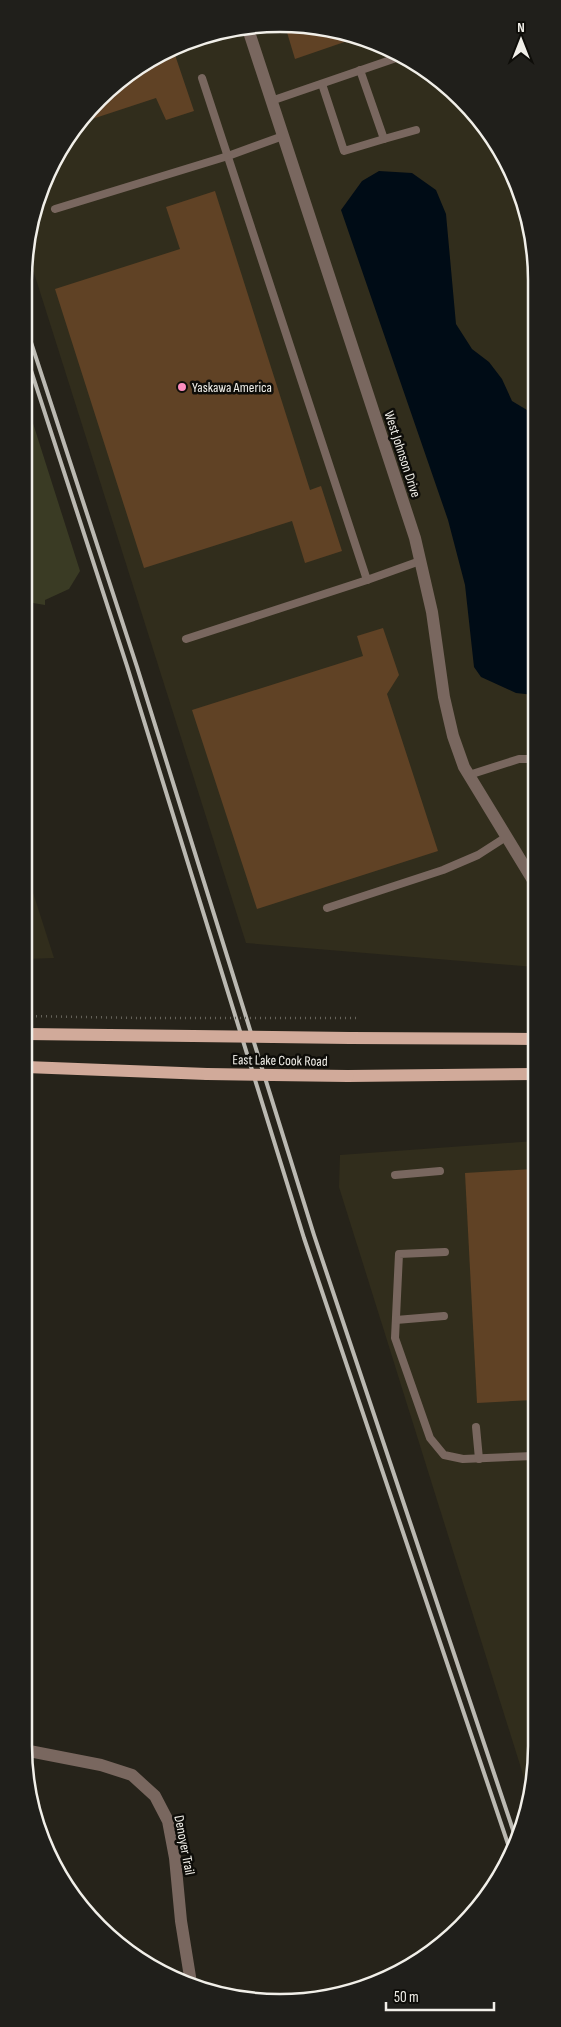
<svg xmlns="http://www.w3.org/2000/svg" width="561" height="2027" viewBox="0 0 561 2027" font-family="'Sofia Sans Condensed',sans-serif">
<style>
.built{fill:#312d1c}
.green{fill:#3a3b24}
.water{fill:#000c16}
.building{fill:#604225}
.lines{fill:none;stroke-linecap:round;stroke-linejoin:round}
.path{stroke:#65625a;stroke-width:2.5;stroke-dasharray:1 4;stroke-linecap:butt}
.lane{stroke:#79675f;stroke-width:8}
.street{stroke:#79675f;stroke-width:12}
.primary{stroke:#d1aa9a;stroke-width:12}
.rail{stroke:#bbb9b2;stroke-width:4}
.path-bridge{stroke:#65625a;stroke-width:2.5;stroke-dasharray:1 4;stroke-linecap:butt}
.primary-bridge{stroke:#d1aa9a;stroke-width:12}
.poi-dot{fill:#fd8ebe;stroke:#0e0d09;stroke-width:2}
.labels{text-anchor:middle;stroke-width:5;stroke-linejoin:round;paint-order:stroke}
.poi-label{font-size:14px;fill:#f1efe9;stroke:#0e0d09;text-anchor:start}
.street-label{font-size:14px;fill:#f1efe9;stroke:#0e0d09}
.rim{fill:none;stroke:#f1efe9;stroke-width:2.5}
</style>
<rect width="100%" height="100%" fill="#26231a"/>
<g class="built">
<path d="M230,29H330L409,58L473,111L518,182L535,247L534,967L246,943L29,257V231L67,138L138,67Z"/>
<path d="M27,874L54,958L26,959Z"/>
<path d="M534,1141L532,1796L531,1800L339,1187L340,1155Z"/>
</g>
<path class="green" d="M31,417L80,571L69,589L45,600V605L27,602L28,419Z"/>
<path class="water" d="M379,171L412,173L436,190L446,214L456,324L472,349L489,362L502,379L512,401L527,410L535,418L534,695L516,693L481,677L474,667L465,585L448,520L341,210L362,181Z"/>
<g class="building">
<path d="M286,29H330L356,38L295,59Z"/>
<path d="M174,52L194,111L166,120L156,98L83,122L138,67Z"/>
<path d="M215,191L310,490L321,486L342,551L305,563L292,521L144,568L55,289L180,249L166,207Z"/>
<path d="M383,628L399,675L387,694L438,851L257,909L192,710L363,656L357,636Z"/>
<path d="M533,1169V1400L477,1403L465,1173Z"/>
</g>
<g class="lines">
<path class="path" d="M26,1016L140,1018"/>
<g class="lane">
<path d="M202,78L367,580L420,561"/>
<path d="M322,84L344,151L384,139L360,70"/>
<path d="M271,101L402,56"/>
<path d="M384,139L416,130"/>
<path d="M55,209L228,156L283,136"/>
<path d="M186,639L367,580"/>
<path d="M469,775L519,759H534"/>
<path d="M327,908L443,870L478,855L506,837"/>
<path d="M395,1175L440,1171"/>
<path d="M445,1252L399,1254L395,1338L430,1438L444,1455L463,1459L533,1456"/>
<path d="M396,1320L444,1316"/>
<path d="M476,1427L479,1459"/>
</g>
<g class="street">
<path d="M248,29L415,538L432,612L444,697L453,736L464,767L534,882"/>
<path d="M24,1600V1594"/>
<path d="M24,1750L101,1765L132,1775L155,1796L168,1821L175,1858L181,1921L191,1983"/>
</g>
<g class="primary">
<path d="M26,1034L193,1036"/>
<path d="M350,1038L534,1039"/>
<path d="M26,1067L207,1074"/>
<path d="M348,1076L534,1074"/>
</g>
<g class="rail">
<path d="M28,333L137,667L314,1235L516,1839"/>
<path d="M28,361L127,666L304,1238L511,1853"/>
</g>
<path class="path-bridge" d="M140,1018H358"/>
<g class="primary-bridge">
<path d="M193,1036L350,1038"/>
<path d="M207,1074L348,1076"/>
</g>
</g>
<circle class="poi-dot" cx="182" cy="387" r="5"/>
<g class="labels">
<g class="poi-label">
<text x="192" y="392">Yaskawa America</text>
</g>
<g class="street-label">
<text transform="translate(403 454) rotate(72)" y="5">West Johnson Drive</text>
<text transform="translate(280 1060) rotate(1)" y="5">East Lake Cook Road</text>
<text transform="translate(185 1845) rotate(79)" y="5">Denoyer Trail</text>
</g>
</g>
<path d="M0 0H561V2027H0ZM280 32H280A248 248 0 0 1 528 280V1746A248 248 0 0 1 280 1994H280A248 248 0 0 1 32 1746V280A248 248 0 0 1 280 32Z" fill="#201f1b" fill-rule="evenodd"/>
<path class="rim" d="M280 32H280A248 248 0 0 1 528 280V1746A248 248 0 0 1 280 1994H280A248 248 0 0 1 32 1746V280A248 248 0 0 1 280 32Z"/>
<g transform="translate(521 40)" stroke="#0e0d09" stroke-width="4" paint-order="stroke">
<path d="M0-4L9 19L0 12L-9 19Z" fill="#f1efe9"/>
<text y="-8" font-size="14" font-weight="bold" text-anchor="middle" fill="#f1efe9">N</text>
</g>
<path d="M386 2002v8h108v-8" fill="none" stroke="#f1efe9" stroke-width="2.5"/>
<text x="394" y="2002" font-size="15" fill="#f1efe9" stroke="#0e0d09" stroke-width="4" paint-order="stroke">50 m</text>
</svg>
